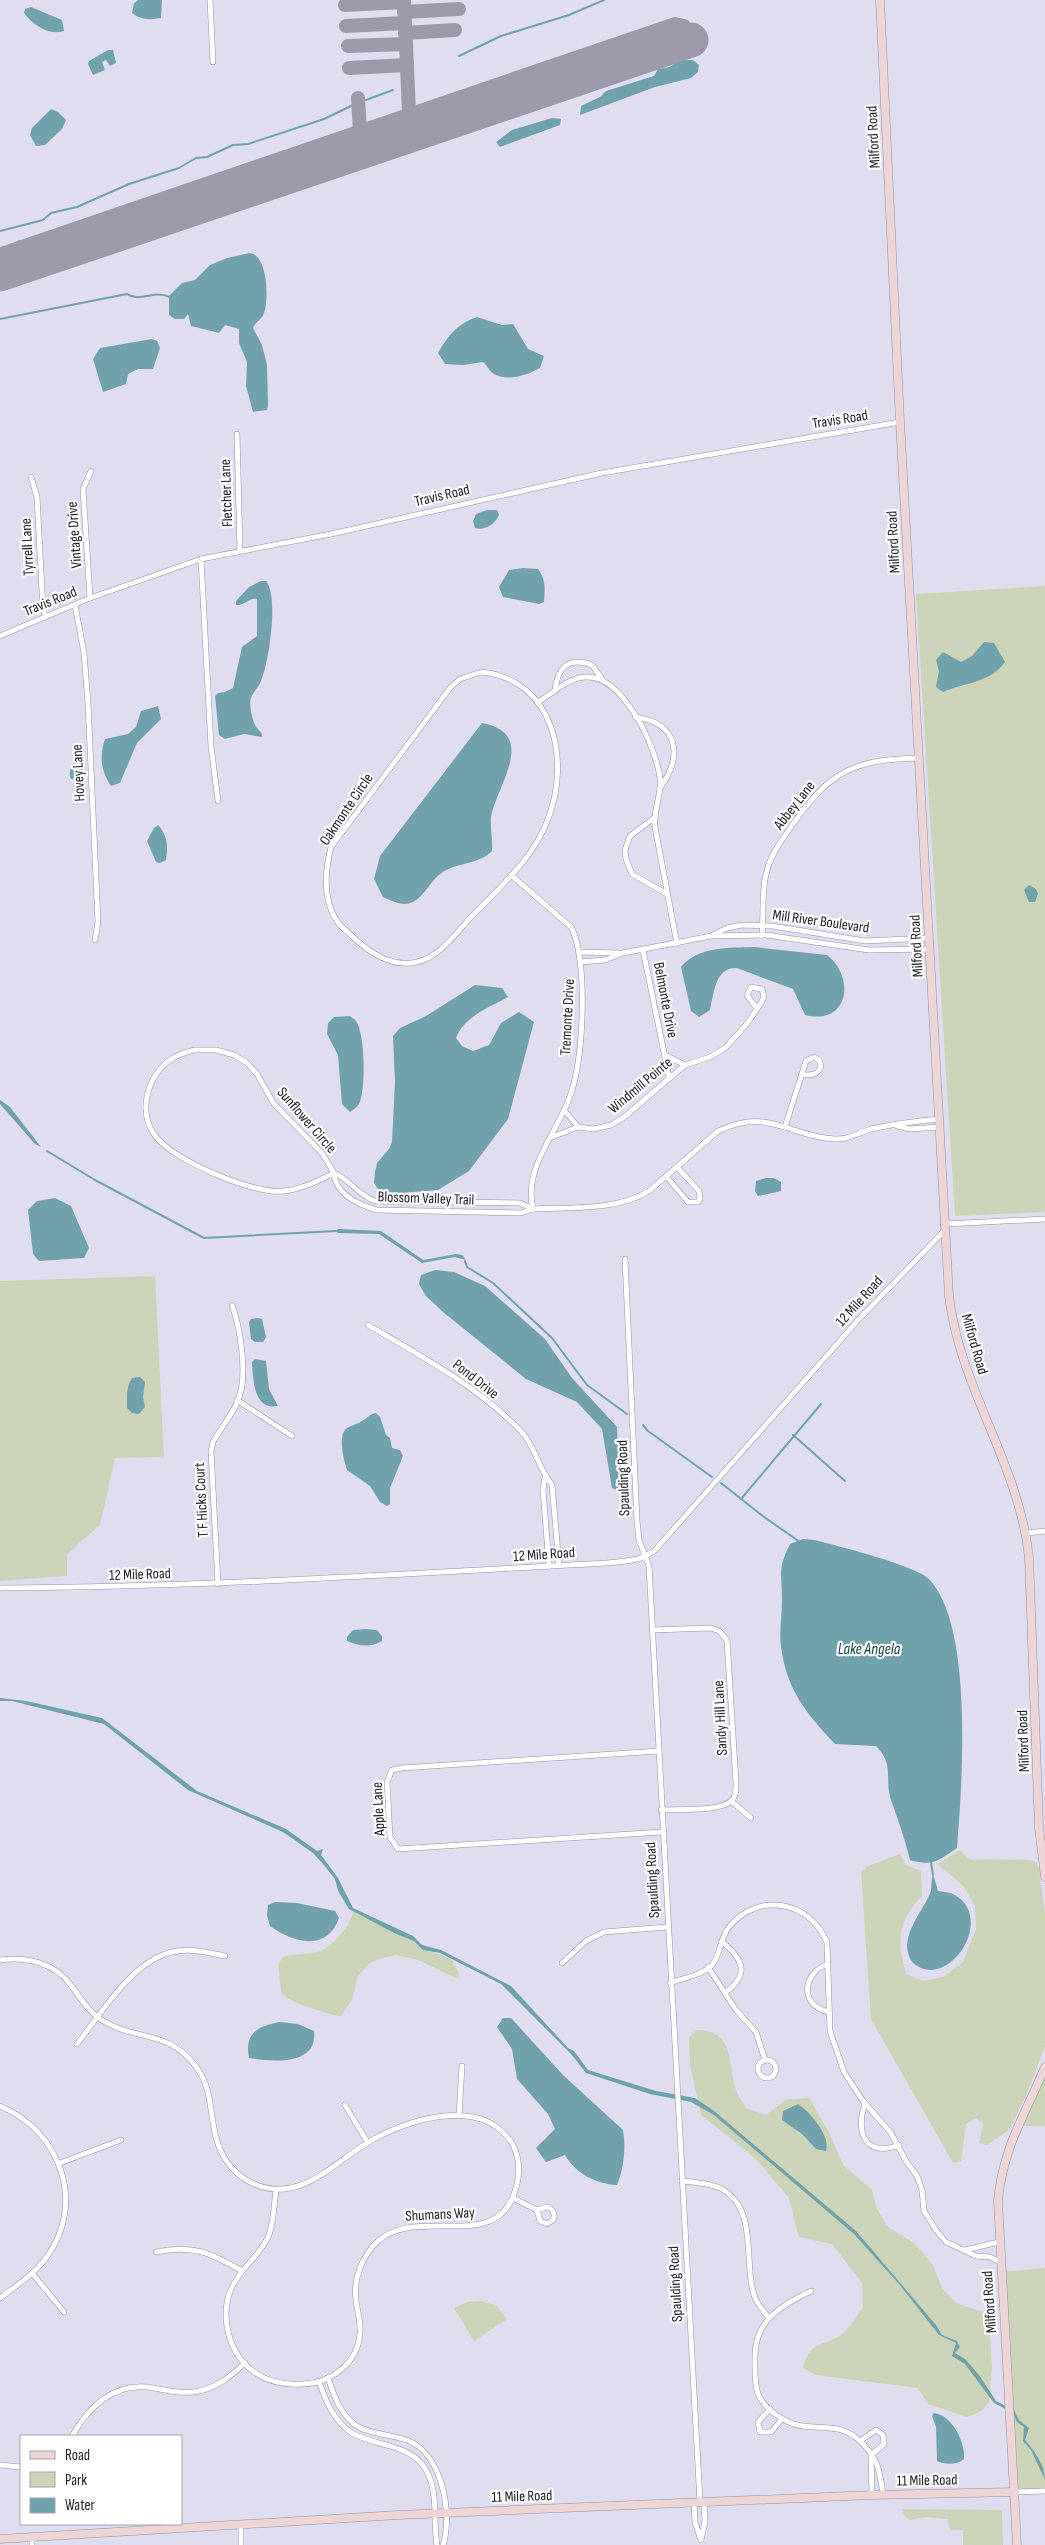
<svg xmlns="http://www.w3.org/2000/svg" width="1045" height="2545" viewBox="0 0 1045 2545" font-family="'Sofia Sans Condensed',sans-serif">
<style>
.green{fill:#ccd4b8;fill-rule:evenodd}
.water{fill:#6fa2ad}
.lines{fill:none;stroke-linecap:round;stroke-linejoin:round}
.stream{stroke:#6fa2ad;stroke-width:2}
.taxiway{stroke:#9c9aaa;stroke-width:14}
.runway{stroke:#9c9aaa;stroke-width:35}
.street-casing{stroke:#9390a2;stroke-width:6}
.secondary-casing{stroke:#9390a2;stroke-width:9}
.street{stroke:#fff;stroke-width:5}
.secondary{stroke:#eed5d7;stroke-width:8}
.labels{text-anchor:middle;stroke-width:4.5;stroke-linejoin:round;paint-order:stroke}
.street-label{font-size:15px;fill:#212027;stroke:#fff}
.water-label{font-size:16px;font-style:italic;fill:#12424b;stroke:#fff}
</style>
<rect width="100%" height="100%" fill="#e0ddf1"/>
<g class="green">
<path d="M1045,586V1212L955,1216L916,594Z"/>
<path d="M155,1276L164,1457L115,1458L100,1525L67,1554V1576L0,1581V1281Z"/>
<path d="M959,1850L970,1859L1030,1860L1036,1862L1039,1868L1045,1915V2046L1026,2096L1009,2130L987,2145L979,2143L983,2124L976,2118L966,2124L961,2161L953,2163L871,2019L861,1872L868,1866L900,1854L906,1865L921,1871L922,1896C897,1922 897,1940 906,1974L923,1981L943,1977L963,1962L976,1929L975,1906L964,1887L938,1864Z"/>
<path d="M353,1911L414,1941L427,1951L442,1955L452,1960L459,1974L458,1979L418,1960L396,1955L380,1959L370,1963L358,1976L352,2000L341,2016C336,2017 297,2004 291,2000C287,1999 284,1995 281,1992L278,1964L284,1956C311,1952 321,1958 340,1935C347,1927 351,1922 353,1911Z"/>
<path d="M697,2030C736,2030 727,2064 736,2090C738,2096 743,2102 746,2108L766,2115L785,2100L809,2098L829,2132L843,2165L872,2190L876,2207L888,2227L914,2243L933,2265L942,2288L956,2303L983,2312L989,2320L992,2368L989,2402L982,2411L967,2417L928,2404L918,2388L816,2375L803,2368C810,2342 820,2347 839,2336C848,2331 856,2316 863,2308L862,2283L832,2244L799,2237L789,2198L754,2157L701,2115L690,2065L689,2037ZM806,2110L815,2123L816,2149L802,2134Z"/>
<path d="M1045,2066V2126H1017Z"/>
<path d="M1045,2268V2491L1015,2492L1000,2272Z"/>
<path d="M481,2301L497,2306L507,2319L474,2341L454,2308L467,2302Z"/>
<path d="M902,2509L1002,2510L1003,2545H963V2530H950L948,2519L925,2517L910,2520L904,2515Z"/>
</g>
<g class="water">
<path d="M138,0H162L161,18C150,20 141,20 132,13L134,3Z"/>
<path d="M31,7L62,20L64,31C49,36 33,25 24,13L25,9Z"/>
<path d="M108,50H113L116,63L110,66L106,60L102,62L105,70L93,75L88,64L89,61Z"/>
<path d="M680,60H693L699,65L698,72L691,78L655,87L580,115L581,106L600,97L606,91L654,76L658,69L670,67Z"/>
<path d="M51,109L58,112L66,120L62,129L45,145L36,146L30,135L32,128Z"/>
<path d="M552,118L561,119L560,125L500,147L496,142L512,130Z"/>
<path d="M250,253C268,256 269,299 264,313C262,320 255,322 253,328L262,345L267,365L268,406L267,410L253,412L246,386L247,362L239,343V329L225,325L219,333L191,326L188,314L184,319H175L169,315V296L182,283L195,280L210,265L227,258Z"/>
<path d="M477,317L502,325L513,324L528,349L544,356L540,368C527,375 508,382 494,374C489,371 487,365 483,362L463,365L445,364L438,353C448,336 457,324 477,317Z"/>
<path d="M152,339L157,341L160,348L153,369H138L128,374L126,384L103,392L93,359L100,348Z"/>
<path d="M487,510H497L499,515C495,524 485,531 475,528L473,521L476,514Z"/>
<path d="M523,568L538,569C546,579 545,590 544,602L539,604L503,597L499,587L509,570Z"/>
<path d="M261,581H266C279,596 269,662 261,681C259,687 253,692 251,698C249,704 252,722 257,728C260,732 262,732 262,737L244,734L225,739L219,735L215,696L218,693L225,692L233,688L242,647L257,636V599C249,597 245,606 236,605V601L249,587Z"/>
<path d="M984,642L994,643L1005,662C990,683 966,682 943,692L936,687L939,671L936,660L943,652L961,662L972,656Z"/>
<path d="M158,706L161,719L137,743L120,783L111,786C101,772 99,756 105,739L128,734L136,727L141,711Z"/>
<path d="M482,723C536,733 501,780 492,812C489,823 493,839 492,851C480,864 459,862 443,872C431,879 425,896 413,902C403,907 392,901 383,897L374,879L380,856Z"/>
<path d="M84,756L82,775L78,779H71C66,770 75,761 84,756Z"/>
<path d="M158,825C168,836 168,846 166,860L160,863L156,862L147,841L154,828Z"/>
<path d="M1029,885L1036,889L1038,894L1035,902H1029L1024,890Z"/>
<path d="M754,947L827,955C855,976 850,1026 805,1015L793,989L737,968C715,967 714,993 710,1010L699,1017L691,1011L681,967C698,946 729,948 754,947Z"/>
<path d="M475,985L502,988L508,997C488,1008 465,1016 456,1038L462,1046L473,1051L489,1045L501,1023L519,1012L534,1022L508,1119L469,1171L438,1190L401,1193L384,1192L378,1189L374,1183L375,1172L377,1163L389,1149L392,1142L395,1082L393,1036L400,1028L426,1016Z"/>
<path d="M350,1016C352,1018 355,1019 356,1021C365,1033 366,1091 359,1104C357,1107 353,1110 350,1112L342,1104L338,1055L327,1034L328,1023L334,1017Z"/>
<path d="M0,1100L10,1107L41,1147L35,1144L0,1104Z"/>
<path d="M766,1178H774L781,1182V1191L758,1196L755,1191L756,1181Z"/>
<path d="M55,1198L71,1206L89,1248L84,1258L39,1261L33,1254L28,1210L37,1201Z"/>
<path d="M338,1229L381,1231L423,1260L456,1254L462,1255L466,1260L455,1257L422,1263L379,1234L338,1233L336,1231Z"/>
<path d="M435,1270L454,1272L485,1286L545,1339L572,1378L617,1427L619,1491L612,1488L602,1429L577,1402L526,1379L443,1312L426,1296L419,1284L421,1275Z"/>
<path d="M258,1318L262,1319L266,1337L263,1342H255L251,1339L249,1322L251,1319Z"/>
<path d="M255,1359L266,1361L269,1389L278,1406C253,1411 253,1377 252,1362Z"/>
<path d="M140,1377L145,1382L143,1397L145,1407L139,1414L132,1413L127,1408C127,1397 126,1387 132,1378Z"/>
<path d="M376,1413L380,1417L386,1435L390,1438L392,1448L400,1450L403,1456L390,1488V1504L387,1506L380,1502L370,1486L347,1470C344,1460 337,1435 347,1428C352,1425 358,1424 362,1421C368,1418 369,1414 376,1413Z"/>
<path d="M803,1539L814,1540C835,1545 917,1566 929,1579C974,1626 962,1785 957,1848C939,1860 933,1867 910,1860C905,1839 898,1820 891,1800C884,1779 895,1765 876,1746L835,1744C806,1713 786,1689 781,1646C779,1631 782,1615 782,1600C782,1573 777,1570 790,1544Z"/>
<path d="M366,1629L377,1630L382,1636V1641C371,1648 358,1646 347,1641V1637L353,1630Z"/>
<path d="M0,1698L26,1701L102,1718L197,1791L286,1829L317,1851L323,1849L321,1855L338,1878L353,1908L413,1936L422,1945L441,1950L511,1986L568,2048L574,2051L588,2070L656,2091L695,2098L714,2111L856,2231L936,2325L942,2335L957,2341L960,2347L955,2353L965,2359L979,2375L996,2401L1014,2410L1019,2420L1029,2428L1025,2440C1034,2451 1045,2464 1045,2480L1031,2450L1023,2441L1024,2427L1017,2422L1013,2413L994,2403L965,2364L952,2356L956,2343L939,2335L899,2284L854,2234L714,2115L691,2102L650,2094L586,2073L571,2054L501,1984L440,1953L423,1950L414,1941L396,1934L349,1909L338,1891L335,1879L323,1864L313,1853L283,1832L188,1790L104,1724L12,1701H0Z"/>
<path d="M933,1874L938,1891C943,1892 949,1892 953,1894C998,1917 948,1993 913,1963C896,1940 921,1914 930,1894C932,1889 931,1880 933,1874Z"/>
<path d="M275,1902L297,1903L335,1911L339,1918C327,1952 293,1943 270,1926L267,1915L268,1905Z"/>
<path d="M503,2018H511L563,2075L623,2130C626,2147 624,2169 617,2185C596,2184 576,2174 565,2155L546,2162L536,2148L555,2129L548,2114L517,2079L512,2049L497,2027Z"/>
<path d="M280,2022L298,2024L314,2031C318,2066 272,2062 249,2058C244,2033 258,2026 280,2022Z"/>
<path d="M798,2104C810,2112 831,2136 826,2151L816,2149L802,2134L782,2120L783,2111Z"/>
<path d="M934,2413C952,2415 966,2443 964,2459C957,2465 945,2465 937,2461L936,2427L932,2416Z"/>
</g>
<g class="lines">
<g class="stream">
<path d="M459,56L501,36L569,15L604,0"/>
<path d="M366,100L393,90"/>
<path d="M0,231L43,220L51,213L77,207L129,184L179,168L196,158L207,157L233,145L248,144L324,119L353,105"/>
<path d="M0,319L127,294C141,303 155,289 169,297"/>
<path d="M47,1151L95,1180L204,1238L336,1231"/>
<path d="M465,1261L467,1267L493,1283L552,1338L587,1385L627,1414"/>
<path d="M643,1425L648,1431L712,1477"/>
<path d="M793,1435L845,1481"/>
<path d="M721,1483L764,1517L800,1542"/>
<path d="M741,1499L821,1404"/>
<path d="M931,1862L933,1875"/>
</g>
<g class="taxiway">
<path d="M404,0L410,135"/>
<path d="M345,5L404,2"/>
<path d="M404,12L459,9"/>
<path d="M346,26L405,23"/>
<path d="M405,33L455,30"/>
<path d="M348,46L406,44"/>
<path d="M349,68L407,65"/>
<path d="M358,98L360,132"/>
<path d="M194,189L199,206"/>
<path d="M21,247L27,265"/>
<path d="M0,260L2,254L7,252L675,24L684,26L689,41"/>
</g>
<path class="runway" d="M0,274L691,40"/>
<defs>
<g id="street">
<path d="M210,0L213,62"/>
<path d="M237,434L240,551"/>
<path d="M31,477L37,497L43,610L46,616"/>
<path d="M201,559L211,746L218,801"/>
<path d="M90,598L83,489L91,471"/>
<path d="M75,605L84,653L88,703L98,922L95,940"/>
<path d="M0,636L90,598L201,559L331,534L602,473L900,422"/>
<path d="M481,672C554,679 571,760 548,819C534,858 499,888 471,917C456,933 440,957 417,962C392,968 370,953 353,937C348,932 341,927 337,921C322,899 325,871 331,847L450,688L460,679Z"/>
<path d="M555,691C557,668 568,656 592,665L602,679"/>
<path d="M538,702C553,693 568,678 585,677C623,674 656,747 660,778C662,795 653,810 655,827L677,944"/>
<path d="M635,717C679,723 683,756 660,788"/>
<path d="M654,818L630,836L625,850L626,859L632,874L667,894"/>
<path d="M511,875L572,928C588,967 584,1060 569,1099C556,1134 523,1169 533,1209"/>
<path d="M762,935C764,913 761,888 768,867C773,851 784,837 793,824C831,770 854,760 918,758"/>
<path d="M712,936L766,935L869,950L930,949"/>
<path d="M643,950L669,1077"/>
<path d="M579,952L620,953"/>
<path d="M581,962L605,960L623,953L711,936L727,928L742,925L772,926L865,941L929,938"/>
<path d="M194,1050H216L234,1055L247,1063L257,1074L274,1104L322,1153L334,1173C318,1181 302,1189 284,1191C254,1195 176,1161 157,1138C136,1113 147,1074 173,1058C179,1054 188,1052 194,1050Z"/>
<path d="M665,1055L685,1065"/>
<path d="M564,1110L578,1127"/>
<path d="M897,1126L910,1129L940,1127"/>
<path d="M785,1127L806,1061L814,1057L819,1060L821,1065C819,1075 812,1075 803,1075"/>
<path d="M552,1137L578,1127L594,1129L611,1125L623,1118L685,1065L710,1057L725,1048L746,1025L761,1003L764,997L762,989L751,987L747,995L757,1009"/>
<path d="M666,1176L688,1202H698L700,1199L699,1191L677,1167"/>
<path d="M533,1209L520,1203L375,1201C356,1194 351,1180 334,1173C335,1194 359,1205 377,1210L521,1213L533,1209C571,1207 616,1211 649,1191L718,1131C770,1107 787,1136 834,1139C848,1140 858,1133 871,1129C894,1124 916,1121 940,1119"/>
<path d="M945,1224L1045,1219"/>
<path d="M625,1259L637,1521L639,1540L649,1566L700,2502"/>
<path d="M368,1325C421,1356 475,1385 519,1429C535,1445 538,1468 552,1485L559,1565"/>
<path d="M237,1400L292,1436"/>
<path d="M545,1477L543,1489L549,1566"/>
<path d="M1027,1533L1045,1531"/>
<path d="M218,1584L211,1451L213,1442C221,1427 236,1411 240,1394C247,1371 240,1327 232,1305"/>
<path d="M0,1588C202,1587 404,1574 606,1563C625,1561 641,1562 656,1549L860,1318L945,1230"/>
<path d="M652,1630L711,1628L719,1631L727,1640L736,1783C736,1790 736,1797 731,1801C719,1812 677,1809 661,1810"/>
<path d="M659,1751L402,1768L392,1770L387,1782L390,1837L398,1849L662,1832"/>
<path d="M731,1801L751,1818"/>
<path d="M722,1941C742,1959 751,1973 726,1992"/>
<path d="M0,1960C26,1956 54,1963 70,1984C80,1997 87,2010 100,2019C135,2042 168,2028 197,2068C215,2093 208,2122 220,2149C226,2163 237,2175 250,2182C299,2207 333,2162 372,2140C401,2124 439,2111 473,2117C490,2120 506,2131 514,2147C520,2161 520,2176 515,2191C496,2254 419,2205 378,2241C362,2256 353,2279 356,2300C357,2311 361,2321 360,2333C358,2363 331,2383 303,2384C285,2385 267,2382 253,2371C225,2350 217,2306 238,2277C247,2263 262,2252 269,2235C274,2221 274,2204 276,2190"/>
<path d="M562,1963L586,1941L604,1932L667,1927"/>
<path d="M828,1964C802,1973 799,2006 829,2012"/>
<path d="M708,1967L736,2010L756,2032L765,2060"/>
<path d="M670,1983C684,1978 702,1975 712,1965C721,1954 720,1938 729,1927C758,1891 811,1901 827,1943L830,2031L844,2072L863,2101L891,2133L906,2161L917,2176L922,2190L924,2211L936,2230L946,2242L976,2256L990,2257L1000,2262"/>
<path d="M77,2044C101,2014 132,1961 172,1952C189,1948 207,1952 225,1956"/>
<circle cx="767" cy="2069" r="9"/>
<path d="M865,2104C855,2132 865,2158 899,2145"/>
<path d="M345,2105L368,2143"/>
<path d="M0,2106C60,2131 87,2203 46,2258C34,2274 16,2286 0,2298"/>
<path d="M459,2116L462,2066"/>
<path d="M60,2163L121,2140"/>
<path d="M682,2181C694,2182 709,2183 720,2188C759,2208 743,2261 754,2295C756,2303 763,2310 768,2317"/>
<path d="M513,2198L537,2210"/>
<path d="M547,2207C553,2209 556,2214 553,2220L547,2224L540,2221L537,2210Z"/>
<path d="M965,2250L999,2242"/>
<path d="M156,2252C193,2244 211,2253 242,2271"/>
<path d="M32,2273L64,2312"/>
<path d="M811,2291C782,2305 755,2320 755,2356C755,2367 754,2383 758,2394C765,2410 786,2424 803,2426C825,2429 842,2424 860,2441C878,2458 880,2471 883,2495"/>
<path d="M328,2378C334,2395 339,2412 354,2424C369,2435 392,2434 409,2441C442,2455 453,2513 443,2545"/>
<path d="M319,2382C326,2401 334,2422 352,2433C378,2448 416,2443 429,2476C438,2498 433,2522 437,2545"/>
<path d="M770,2409L758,2422L760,2432H771L782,2419"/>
<path d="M72,2436C88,2408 112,2384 147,2387C163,2389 177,2394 193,2392C214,2390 230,2377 245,2363"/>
<path d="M860,2441L876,2430L883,2435L884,2444L871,2455L872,2495"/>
<path d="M0,2465L21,2467"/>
<path d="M1015,2492L1045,2491"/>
<path d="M694,2502L695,2522L701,2540L705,2521L704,2502"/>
<path d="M241,2524V2545"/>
<path d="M32,2537V2545"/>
</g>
<g id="secondary">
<path d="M880,0L900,422L949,1296C960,1389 1020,1466 1029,1558L1039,1828L1045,1877"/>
<path d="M0,2539L398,2515L872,2495L1015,2492"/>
<path d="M1017,2545L998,2201C1003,2147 1025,2115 1045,2067"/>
</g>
</defs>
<use href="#street" class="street-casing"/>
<use href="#secondary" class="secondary-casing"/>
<use href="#street" class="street"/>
<use href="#secondary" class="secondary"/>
</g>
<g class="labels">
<g class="street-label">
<text transform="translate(873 137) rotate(-93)" y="5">Milford Road</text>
<text transform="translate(840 419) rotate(-9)" y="5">Travis Road</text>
<text transform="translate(226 493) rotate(-92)" y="5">Fletcher Lane</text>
<text transform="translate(442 495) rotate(-13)" y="5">Travis Road</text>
<text transform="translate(74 535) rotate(-94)" y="5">Vintage Drive</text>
<text transform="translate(893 542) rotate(-93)" y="5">Milford Road</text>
<text transform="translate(27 547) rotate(-93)" y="5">Tyrrell Lane</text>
<text transform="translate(50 601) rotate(-22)" y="5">Travis Road</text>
<text transform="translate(78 773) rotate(-93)" y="5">Hovey Lane</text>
<text transform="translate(794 805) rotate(-52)" y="5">Abbey Lane</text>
<text transform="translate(346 809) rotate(-56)" y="5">Oakmonte Circle</text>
<text transform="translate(821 921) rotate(8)" y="5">Mill River Boulevard</text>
<text transform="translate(916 946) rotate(-93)" y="5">Milford Road</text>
<text transform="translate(666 1000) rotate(79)" y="5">Belmonte Drive</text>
<text transform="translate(567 1017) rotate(-87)" y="5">Tremonte Drive</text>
<text transform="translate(640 1085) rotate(-40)" y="5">Windmill Pointe</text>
<text transform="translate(307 1120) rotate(49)" y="5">Sunflower Circle</text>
<text transform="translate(426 1198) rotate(2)" y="5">Blossom Valley Trail</text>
<text transform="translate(859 1301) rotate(-48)" y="5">12 Mile Road</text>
<text transform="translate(975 1344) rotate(74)" y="5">Milford Road</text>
<text transform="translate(476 1379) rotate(38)" y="5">Pond Drive</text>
<text transform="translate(623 1478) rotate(-92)" y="5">Spaulding Road</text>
<text transform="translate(201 1500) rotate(-93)" y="5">T F Hicks Court</text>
<text transform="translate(544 1554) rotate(-4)" y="5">12 Mile Road</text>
<text transform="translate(140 1574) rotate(-2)" y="5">12 Mile Road</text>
<text transform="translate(720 1718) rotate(-93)" y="5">Sandy Hill Lane</text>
<text transform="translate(1023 1741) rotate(-92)" y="5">Milford Road</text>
<text transform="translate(378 1809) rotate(-93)" y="5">Apple Lane</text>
<text transform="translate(652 1880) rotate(-93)" y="5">Spaulding Road</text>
<text transform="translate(440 2214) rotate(-3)" y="5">Shumans Way</text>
<text transform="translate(675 2284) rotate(-93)" y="5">Spaulding Road</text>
<text transform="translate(989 2302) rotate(-94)" y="5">Milford Road</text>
<text transform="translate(927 2480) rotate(-1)" y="5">11 Mile Road</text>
<text transform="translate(522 2496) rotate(-2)" y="5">11 Mile Road</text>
</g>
<g class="water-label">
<text x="869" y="1654">Lake Angela</text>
</g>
</g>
<rect x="20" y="2435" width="162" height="90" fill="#ffffff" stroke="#a6a6a9"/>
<rect x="30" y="2451" width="25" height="8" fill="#eed5d7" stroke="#a6a6a9"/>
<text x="65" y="2460" font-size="15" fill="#212027">Road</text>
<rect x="30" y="2472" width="25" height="15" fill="#ccd4b8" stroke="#a6a6a9"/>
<text x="65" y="2485" font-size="15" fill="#212027">Park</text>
<rect x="30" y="2498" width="25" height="15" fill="#6fa2ad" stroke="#a6a6a9"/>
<text x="65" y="2510" font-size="15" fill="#212027">Water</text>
</svg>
